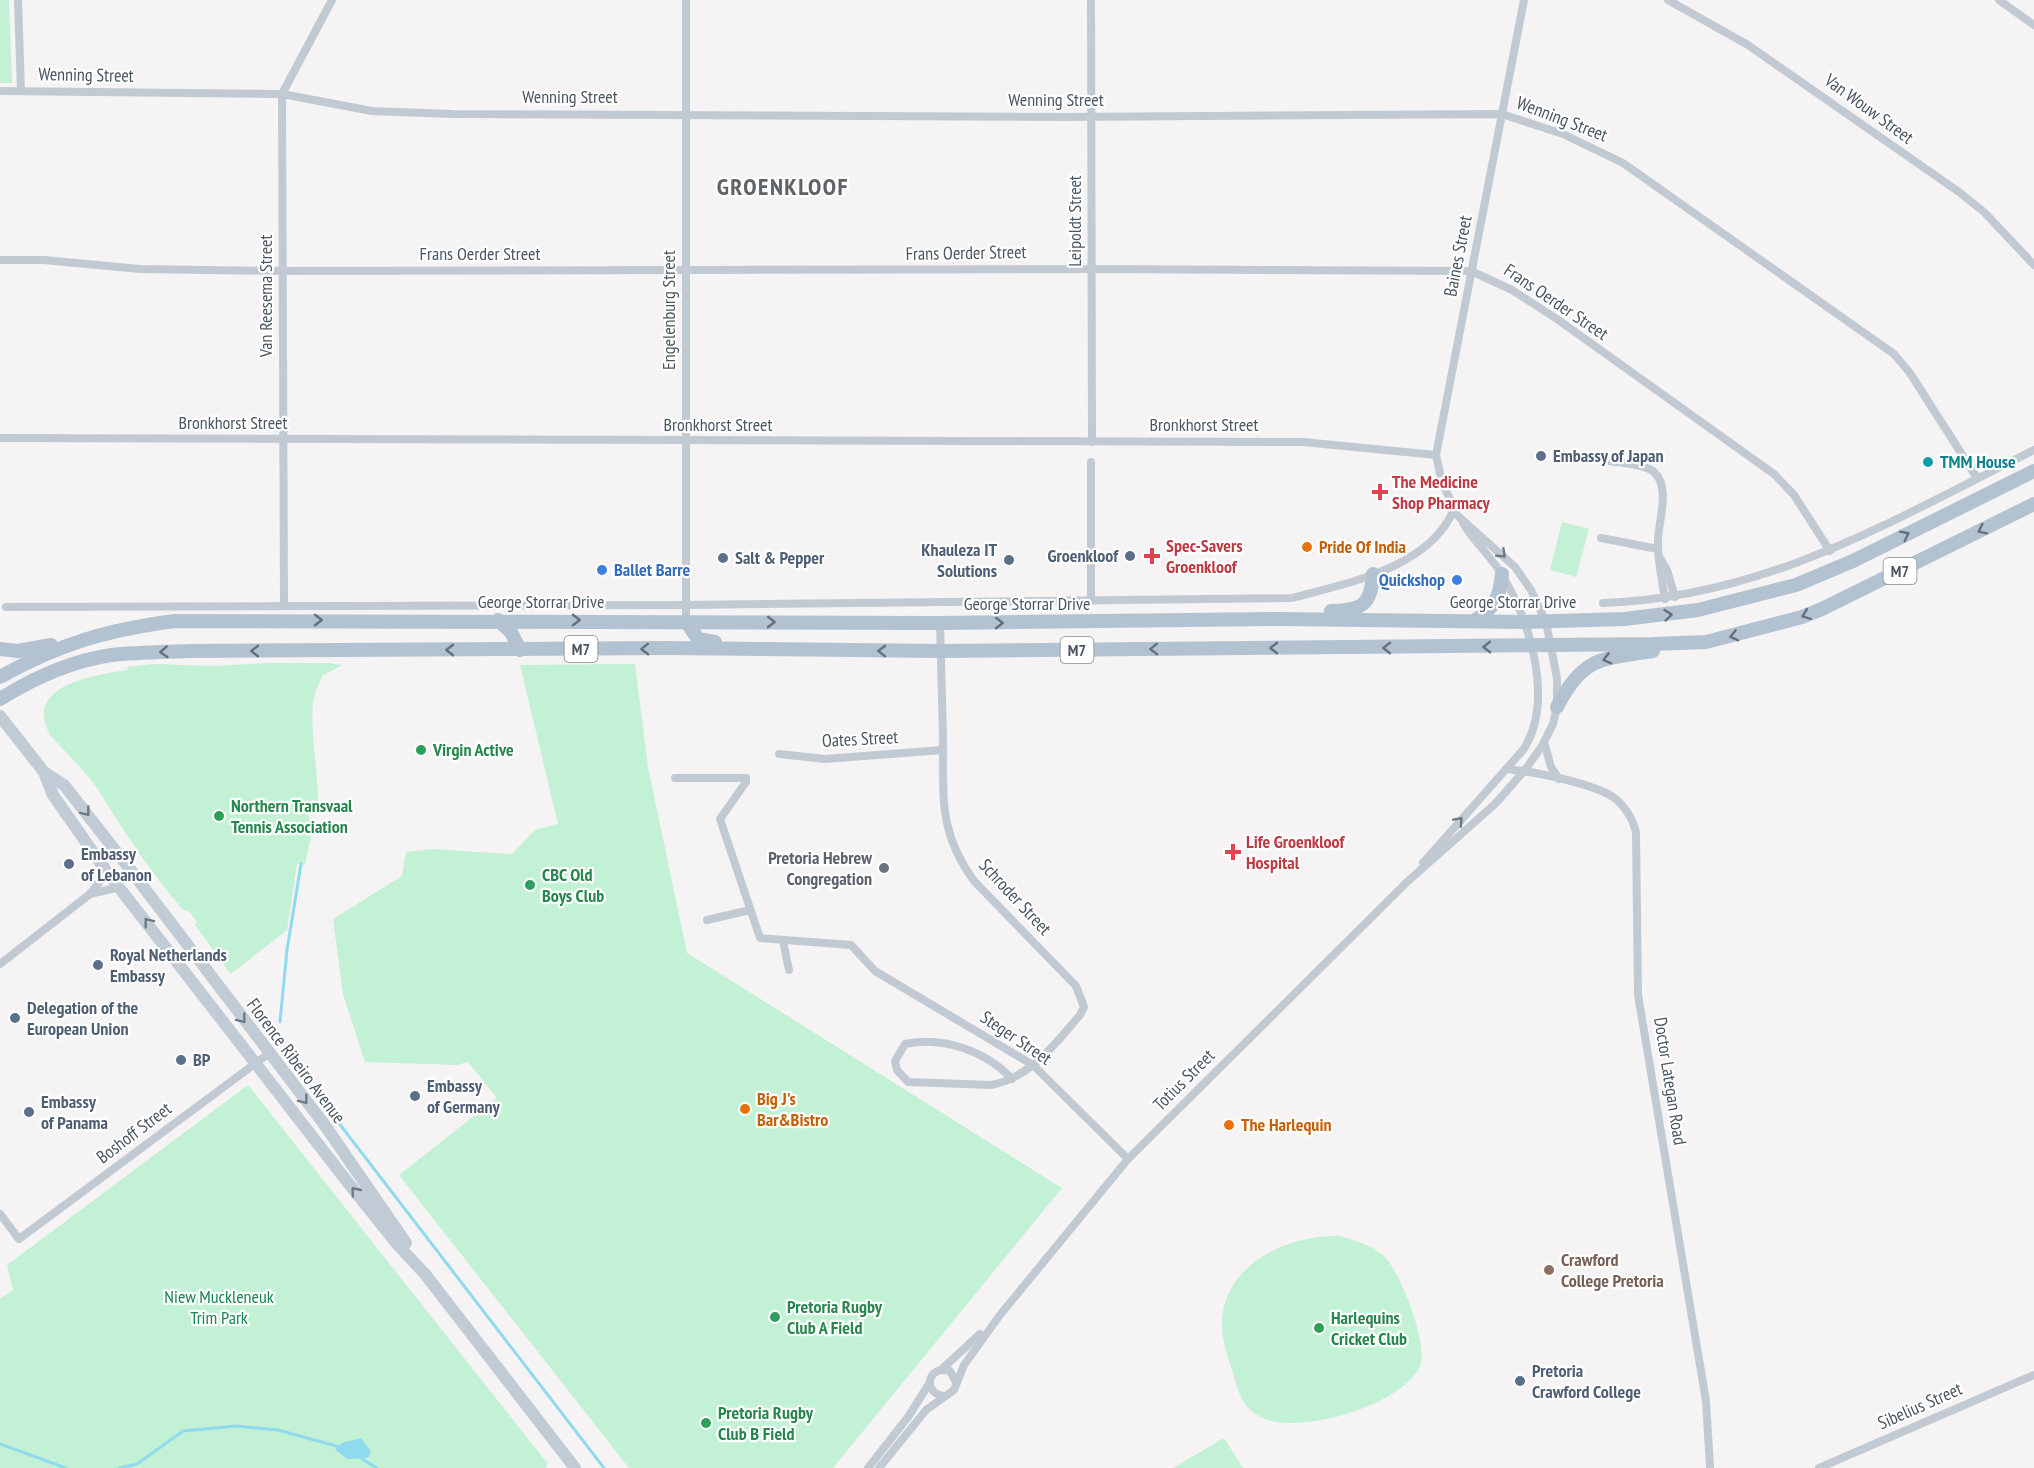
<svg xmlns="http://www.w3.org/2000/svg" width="2034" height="1468" viewBox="0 0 2034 1468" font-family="'PT Sans Narrow',sans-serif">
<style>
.green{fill:#c3f1d5}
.water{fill:#90daee}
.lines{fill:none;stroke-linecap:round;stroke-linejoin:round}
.stream{stroke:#90daee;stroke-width:3}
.minor{stroke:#c1cad2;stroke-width:8}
.secondary{stroke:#c1cbd6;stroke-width:12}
.primary{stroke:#b3c2d1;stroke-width:14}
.oneway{stroke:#64717d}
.oneway2{stroke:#6e7983}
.oneway3{stroke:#6e7984}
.service-dot{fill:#5c6f8a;stroke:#fff;stroke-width:2}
.culture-dot{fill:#0f9aa8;stroke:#fff;stroke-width:2}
.health-dot{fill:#e0444e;stroke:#fff;stroke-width:2}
.food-dot{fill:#e8710a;stroke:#fff;stroke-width:2}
.shop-dot{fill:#3f7fe0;stroke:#fff;stroke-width:2}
.leisure-dot{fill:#2e9e5b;stroke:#fff;stroke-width:2}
.worship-dot{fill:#6b7280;stroke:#fff;stroke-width:2}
.education-dot{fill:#8d6e63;stroke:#fff;stroke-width:2}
.labels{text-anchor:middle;stroke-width:4.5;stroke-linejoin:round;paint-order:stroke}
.shield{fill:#fff;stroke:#808990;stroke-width:1.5}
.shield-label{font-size:16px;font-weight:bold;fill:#4a5661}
.street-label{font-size:18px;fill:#4a5661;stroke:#fff}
.service-label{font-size:18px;font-weight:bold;fill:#4e5e75;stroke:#fff;text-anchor:start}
.culture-label{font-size:18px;font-weight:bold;fill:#0d838f;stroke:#fff;text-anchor:start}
.health-label{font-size:18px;font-weight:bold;fill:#be3a42;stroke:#fff;text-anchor:start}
.food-label{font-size:18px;font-weight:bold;fill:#c56008;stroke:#fff;text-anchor:start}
.shop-label{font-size:18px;font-weight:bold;fill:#366cbe;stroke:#fff;text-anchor:start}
.leisure-label{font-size:18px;font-weight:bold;fill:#27864d;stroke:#fff;text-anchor:start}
.worship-label{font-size:18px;font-weight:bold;fill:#5b616d;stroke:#fff;text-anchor:end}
.education-label{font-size:18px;font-weight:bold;fill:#785e54;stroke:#fff;text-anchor:start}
.park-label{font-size:18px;fill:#17864f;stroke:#fff}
.district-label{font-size:24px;font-weight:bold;letter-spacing:1.5px;fill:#5f6368;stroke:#fff}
</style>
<rect width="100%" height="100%" fill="#f5f3f3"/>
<g class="green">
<path d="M0,0H9L12,83H0Z"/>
<path d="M1562,522L1589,529L1576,577L1550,570Z"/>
<path d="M268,663H329L342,665L322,676C319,684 314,693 313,702C310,738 319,773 318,808L308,811L312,831L305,865L297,864L287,930L231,974L195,925L197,922L189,911L183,910C151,872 127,837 101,794C88,773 67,754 50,735C23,685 94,675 128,670L127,667L154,664L213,666Z"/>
<path d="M635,664L648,767L687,953L1062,1188L833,1468H629L399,1175L497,1098L468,1062L457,1065L365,1062L343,994L333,919L402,876L406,852L432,849L512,854L535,830L558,824L520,665Z"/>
<path d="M248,1085L548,1464L545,1468H0V1299L13,1290L7,1265Z"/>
<path d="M1339,1236C1354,1240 1372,1245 1384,1256C1400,1271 1429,1345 1420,1366C1403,1405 1303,1434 1265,1419C1243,1410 1239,1394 1233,1373C1228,1358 1222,1341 1222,1325C1222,1265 1286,1235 1339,1236Z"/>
<path d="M1224,1438L1243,1468H1173Z"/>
</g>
<path class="water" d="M361,1438L371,1451L368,1458L347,1459L335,1449L342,1443Z"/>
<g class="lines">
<g class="stream">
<path d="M280,1022L287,950L301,864"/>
<path d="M289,1054L295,1066L604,1468"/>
<path d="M0,1444L66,1468"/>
<path d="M362,1459L377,1468"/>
<path d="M119,1468L137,1464L183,1431L236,1426L278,1430L340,1447"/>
</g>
<g class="minor">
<path d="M18,0L21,91"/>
<path d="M1091,0L1092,442"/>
<path d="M1668,0L1748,45L1959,192L1984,212L2034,265"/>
<path d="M1999,0L2034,25"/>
<path d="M0,91L282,94L372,111L452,114L1067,117L1502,114L1563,134L1623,163L1894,354L1910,373L1977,478"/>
<path d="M0,260H44L140,269L282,271L1092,269L1471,271L1512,290L1557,319L1774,474L1794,495L1830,551"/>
<path d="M0,438L1303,442L1436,455"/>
<path d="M1609,461C1621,463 1645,464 1654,472C1672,489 1657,523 1658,544C1658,563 1662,580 1665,599"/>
<path d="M1091,462V601"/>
<path d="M1456,512L1442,482L1436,455L1524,0"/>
<path d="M1601,538L1658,549"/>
<path d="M1660,558L1667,570L1675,597"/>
<path d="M1603,603C1767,597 1891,521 2034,450"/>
<path d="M284,604L282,94L332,0"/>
<path d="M6,607L686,605L1292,598C1347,583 1430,568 1454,509"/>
<path d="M686,621V0"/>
<path d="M940,623C941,661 942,699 943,737C944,795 937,830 974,881L1076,986L1084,1007L1080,1015C1055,1044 1030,1078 991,1085L908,1082L897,1070L895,1061L905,1044C943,1036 986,1051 1012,1079"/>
<path d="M1544,742L1551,767L1559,779"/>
<path d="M779,754L825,759L943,750"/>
<path d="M1506,769C1531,771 1599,784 1617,800C1627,809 1633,820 1636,832L1638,995L1706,1401L1710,1468"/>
<path d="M675,778H746V782L720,819L760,938L851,945L875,971L1033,1065L1128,1159"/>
<path d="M1423,863L1523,750C1555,702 1530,620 1502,575C1491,556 1474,542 1463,523"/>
<path d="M90,894L120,887"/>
<path d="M707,920L750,910"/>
<path d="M783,941L789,970"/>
<path d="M0,964L90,894L107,872"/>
<path d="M0,1214L19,1239L268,1054"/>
<path d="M941,1370L980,1334"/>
<path d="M944,1396C921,1393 928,1364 950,1371L956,1382"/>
<path d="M868,1468L908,1417L929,1384"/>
<path d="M879,1468L926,1410L954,1390L964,1365L1000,1315L1128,1159L1407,882L1495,804L1525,770L1542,746L1553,724L1557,707V678L1546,622L1531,590L1515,567L1458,516"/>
<path d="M1819,1468L2034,1375"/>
</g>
<g class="secondary">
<path d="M0,716L44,772L53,795L107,872L346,1180L397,1244L425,1274L575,1468"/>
<path d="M44,772L64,785L129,868L324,1124L406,1243"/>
</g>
<g class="primary">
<path d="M1331,611C1363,610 1371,605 1373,574"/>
<path d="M498,620L511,632L520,650"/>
<path d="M686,621L698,639L715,642"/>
<path d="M1474,621C1494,609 1500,597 1502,574"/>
<path d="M0,649L18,651L51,645"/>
<path d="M0,677C61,643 107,630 175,621L940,623L1280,619L1524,622L1624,619L1698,610L1796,585L1853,561L2034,471"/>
<path d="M0,699C32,679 72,661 111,655C136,652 163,652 189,651L667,648L941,651L1653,644L1706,642L1802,617L1822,609L2034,504"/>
<path d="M1557,707C1583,656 1602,659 1653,651"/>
</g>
</g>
<defs><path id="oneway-chevron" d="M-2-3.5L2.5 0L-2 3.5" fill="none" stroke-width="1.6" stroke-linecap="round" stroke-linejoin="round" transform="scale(1.5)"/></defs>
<g class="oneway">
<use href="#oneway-chevron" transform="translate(1982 530) rotate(154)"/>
<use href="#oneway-chevron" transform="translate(1905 535) rotate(-27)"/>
<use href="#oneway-chevron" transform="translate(1668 615) rotate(-6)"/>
<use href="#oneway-chevron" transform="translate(1806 615) rotate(159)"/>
<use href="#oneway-chevron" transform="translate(318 620)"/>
<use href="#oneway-chevron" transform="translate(576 620)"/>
<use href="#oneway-chevron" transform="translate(771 622) rotate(1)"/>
<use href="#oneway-chevron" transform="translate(999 623)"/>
<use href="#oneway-chevron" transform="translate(1734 636) rotate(166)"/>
<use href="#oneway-chevron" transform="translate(1487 647) rotate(179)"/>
<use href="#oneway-chevron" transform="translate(1274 648) rotate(-180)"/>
<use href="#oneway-chevron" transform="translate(1387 648) rotate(180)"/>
<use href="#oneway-chevron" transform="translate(645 649) rotate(179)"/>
<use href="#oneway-chevron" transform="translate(1154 649) rotate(179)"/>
<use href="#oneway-chevron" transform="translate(450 650) rotate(180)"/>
<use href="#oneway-chevron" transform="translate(255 651) rotate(180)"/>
<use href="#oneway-chevron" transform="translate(882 651) rotate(-179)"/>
<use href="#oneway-chevron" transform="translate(164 652) rotate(176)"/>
<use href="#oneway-chevron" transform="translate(1607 659) rotate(166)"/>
</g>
<g class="oneway2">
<use href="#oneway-chevron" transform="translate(1502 554) rotate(43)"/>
<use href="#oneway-chevron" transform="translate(1459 821) rotate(-47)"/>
</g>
<g class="oneway3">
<use href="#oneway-chevron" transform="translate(86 812) rotate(52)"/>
<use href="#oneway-chevron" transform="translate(148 922) rotate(-128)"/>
<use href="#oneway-chevron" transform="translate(242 1019) rotate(52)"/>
<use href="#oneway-chevron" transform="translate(304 1100) rotate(52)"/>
<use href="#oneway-chevron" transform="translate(355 1191) rotate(-129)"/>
</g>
<g class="service-dot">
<circle cx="1541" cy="456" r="6"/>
<circle cx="1130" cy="556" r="6"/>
<circle cx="723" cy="558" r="6"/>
<circle cx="1009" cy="560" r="6"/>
<circle cx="69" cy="864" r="6"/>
<circle cx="98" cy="965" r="6"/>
<circle cx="15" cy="1018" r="6"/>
<circle cx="181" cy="1060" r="6"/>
<circle cx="415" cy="1096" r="6"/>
<circle cx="29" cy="1112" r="6"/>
<circle cx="1520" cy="1381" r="6"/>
</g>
<circle class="culture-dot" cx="1928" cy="462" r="6"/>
<g class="health-dot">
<path d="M1377 483h6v6h6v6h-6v6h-6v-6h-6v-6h6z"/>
<path d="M1149 547h6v6h6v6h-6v6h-6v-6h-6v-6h6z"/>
<path d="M1230 843h6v6h6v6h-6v6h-6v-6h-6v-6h6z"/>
</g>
<g class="food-dot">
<circle cx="1307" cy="547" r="6"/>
<circle cx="745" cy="1109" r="6"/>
<circle cx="1229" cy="1125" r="6"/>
</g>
<g class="shop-dot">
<circle cx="602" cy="570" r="6"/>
<circle cx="1457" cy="580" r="6"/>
</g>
<g class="leisure-dot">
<circle cx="421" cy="750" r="6"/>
<circle cx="219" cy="816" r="6"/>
<circle cx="530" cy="885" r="6"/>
<circle cx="775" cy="1317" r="6"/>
<circle cx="1319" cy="1328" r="6"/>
<circle cx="706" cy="1423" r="6"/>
</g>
<circle class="worship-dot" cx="884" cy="868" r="6"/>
<circle class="education-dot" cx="1549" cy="1270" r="6"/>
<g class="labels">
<g class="shield">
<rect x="1883.5" y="558" width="33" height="26" rx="4.5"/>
<rect x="564.5" y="636" width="33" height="26" rx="4.5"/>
<rect x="1060.5" y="637" width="33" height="26" rx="4.5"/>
</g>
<g class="shield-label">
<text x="1900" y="577">M7</text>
<text x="581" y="655">M7</text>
<text x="1077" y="656">M7</text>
</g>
<g class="street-label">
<text transform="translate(86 75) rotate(1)" y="6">Wenning Street</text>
<text x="570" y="103">Wenning Street</text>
<text x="1056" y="106">Wenning Street</text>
<text transform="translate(1869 109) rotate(36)" y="6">Van Wouw Street</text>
<text transform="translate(1562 119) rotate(21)" y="6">Wenning Street</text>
<text transform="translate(1075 221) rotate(-90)" y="6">Leipoldt Street</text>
<text transform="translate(966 253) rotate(-1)" y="6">Frans Oerder Street</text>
<text x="480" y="260">Frans Oerder Street</text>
<text transform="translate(1458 256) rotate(-79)" y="6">Baines Street</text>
<text transform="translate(266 296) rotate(-90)" y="6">Van Reesema Street</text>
<text transform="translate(1556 302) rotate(34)" y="6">Frans Oerder Street</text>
<text transform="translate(669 310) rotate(-90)" y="6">Engelenburg Street</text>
<text x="233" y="429">Bronkhorst Street</text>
<text x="718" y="431">Bronkhorst Street</text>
<text x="1204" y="431">Bronkhorst Street</text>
<text x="541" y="608">George Storrar Drive</text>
<text x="1513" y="608">George Storrar Drive</text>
<text x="1027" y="610">George Storrar Drive</text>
<text transform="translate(860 739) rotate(-3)" y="6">Oates Street</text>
<text transform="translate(1015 897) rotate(47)" y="6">Schroder Street</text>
<text transform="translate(1016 1038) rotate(34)" y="6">Steger Street</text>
<text transform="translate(296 1061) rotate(53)" y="6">Florence Ribeiro Avenue</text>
<text transform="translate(1184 1080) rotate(-45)" y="6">Totius Street</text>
<text transform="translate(1670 1081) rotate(81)" y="6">Doctor Lategan Road</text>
<text transform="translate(134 1133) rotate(-37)" y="6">Boshoff Street</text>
<text transform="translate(1920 1406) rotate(-24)" y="6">Sibelius Street</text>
</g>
<g class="service-label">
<text x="1553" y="462">Embassy of Japan</text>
<text x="997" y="556" text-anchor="end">Khauleza IT<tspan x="997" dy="21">Solutions</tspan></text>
<text x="1118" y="562" text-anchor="end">Groenkloof</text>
<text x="735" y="564">Salt &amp; Pepper</text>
<text x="81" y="860">Embassy<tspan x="81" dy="21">of Lebanon</tspan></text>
<text x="110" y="961">Royal Netherlands<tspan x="110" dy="21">Embassy</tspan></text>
<text x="27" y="1014">Delegation of the<tspan x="27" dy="21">European Union</tspan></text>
<text x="193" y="1066">BP</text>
<text x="427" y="1092">Embassy<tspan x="427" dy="21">of Germany</tspan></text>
<text x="41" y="1108">Embassy<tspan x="41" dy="21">of Panama</tspan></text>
<text x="1532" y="1377">Pretoria<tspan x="1532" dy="21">Crawford College</tspan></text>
</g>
<g class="culture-label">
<text x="1940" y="468">TMM House</text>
</g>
<g class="health-label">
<text x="1392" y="488">The Medicine<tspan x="1392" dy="21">Shop Pharmacy</tspan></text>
<text x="1166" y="552">Spec-Savers<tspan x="1166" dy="21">Groenkloof</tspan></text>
<text x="1246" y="848">Life Groenkloof<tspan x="1246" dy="21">Hospital</tspan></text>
</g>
<g class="food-label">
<text x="1319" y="553">Pride Of India</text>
<text x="757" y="1105">Big J's<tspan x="757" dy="21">Bar&amp;Bistro</tspan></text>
<text x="1241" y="1131">The Harlequin</text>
</g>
<g class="shop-label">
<text x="614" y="576">Ballet Barre</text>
<text x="1445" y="586" text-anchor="end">Quickshop</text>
</g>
<g class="leisure-label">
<text x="433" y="756">Virgin Active</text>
<text x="231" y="812">Northern Transvaal<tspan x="231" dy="21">Tennis Association</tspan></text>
<text x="542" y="881">CBC Old<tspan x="542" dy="21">Boys Club</tspan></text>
<text x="787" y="1313">Pretoria Rugby<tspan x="787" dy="21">Club A Field</tspan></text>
<text x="1331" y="1324">Harlequins<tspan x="1331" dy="21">Cricket Club</tspan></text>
<text x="718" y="1419">Pretoria Rugby<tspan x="718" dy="21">Club B Field</tspan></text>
</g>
<g class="worship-label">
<text x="872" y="864">Pretoria Hebrew<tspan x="872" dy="21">Congregation</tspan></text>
</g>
<g class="education-label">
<text x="1561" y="1266">Crawford<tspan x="1561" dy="21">College Pretoria</tspan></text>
</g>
<g class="park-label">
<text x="219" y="1303">Niew Muckleneuk<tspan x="219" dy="21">Trim Park</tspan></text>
</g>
<g class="district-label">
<text x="783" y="195">GROENKLOOF</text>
</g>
</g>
</svg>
